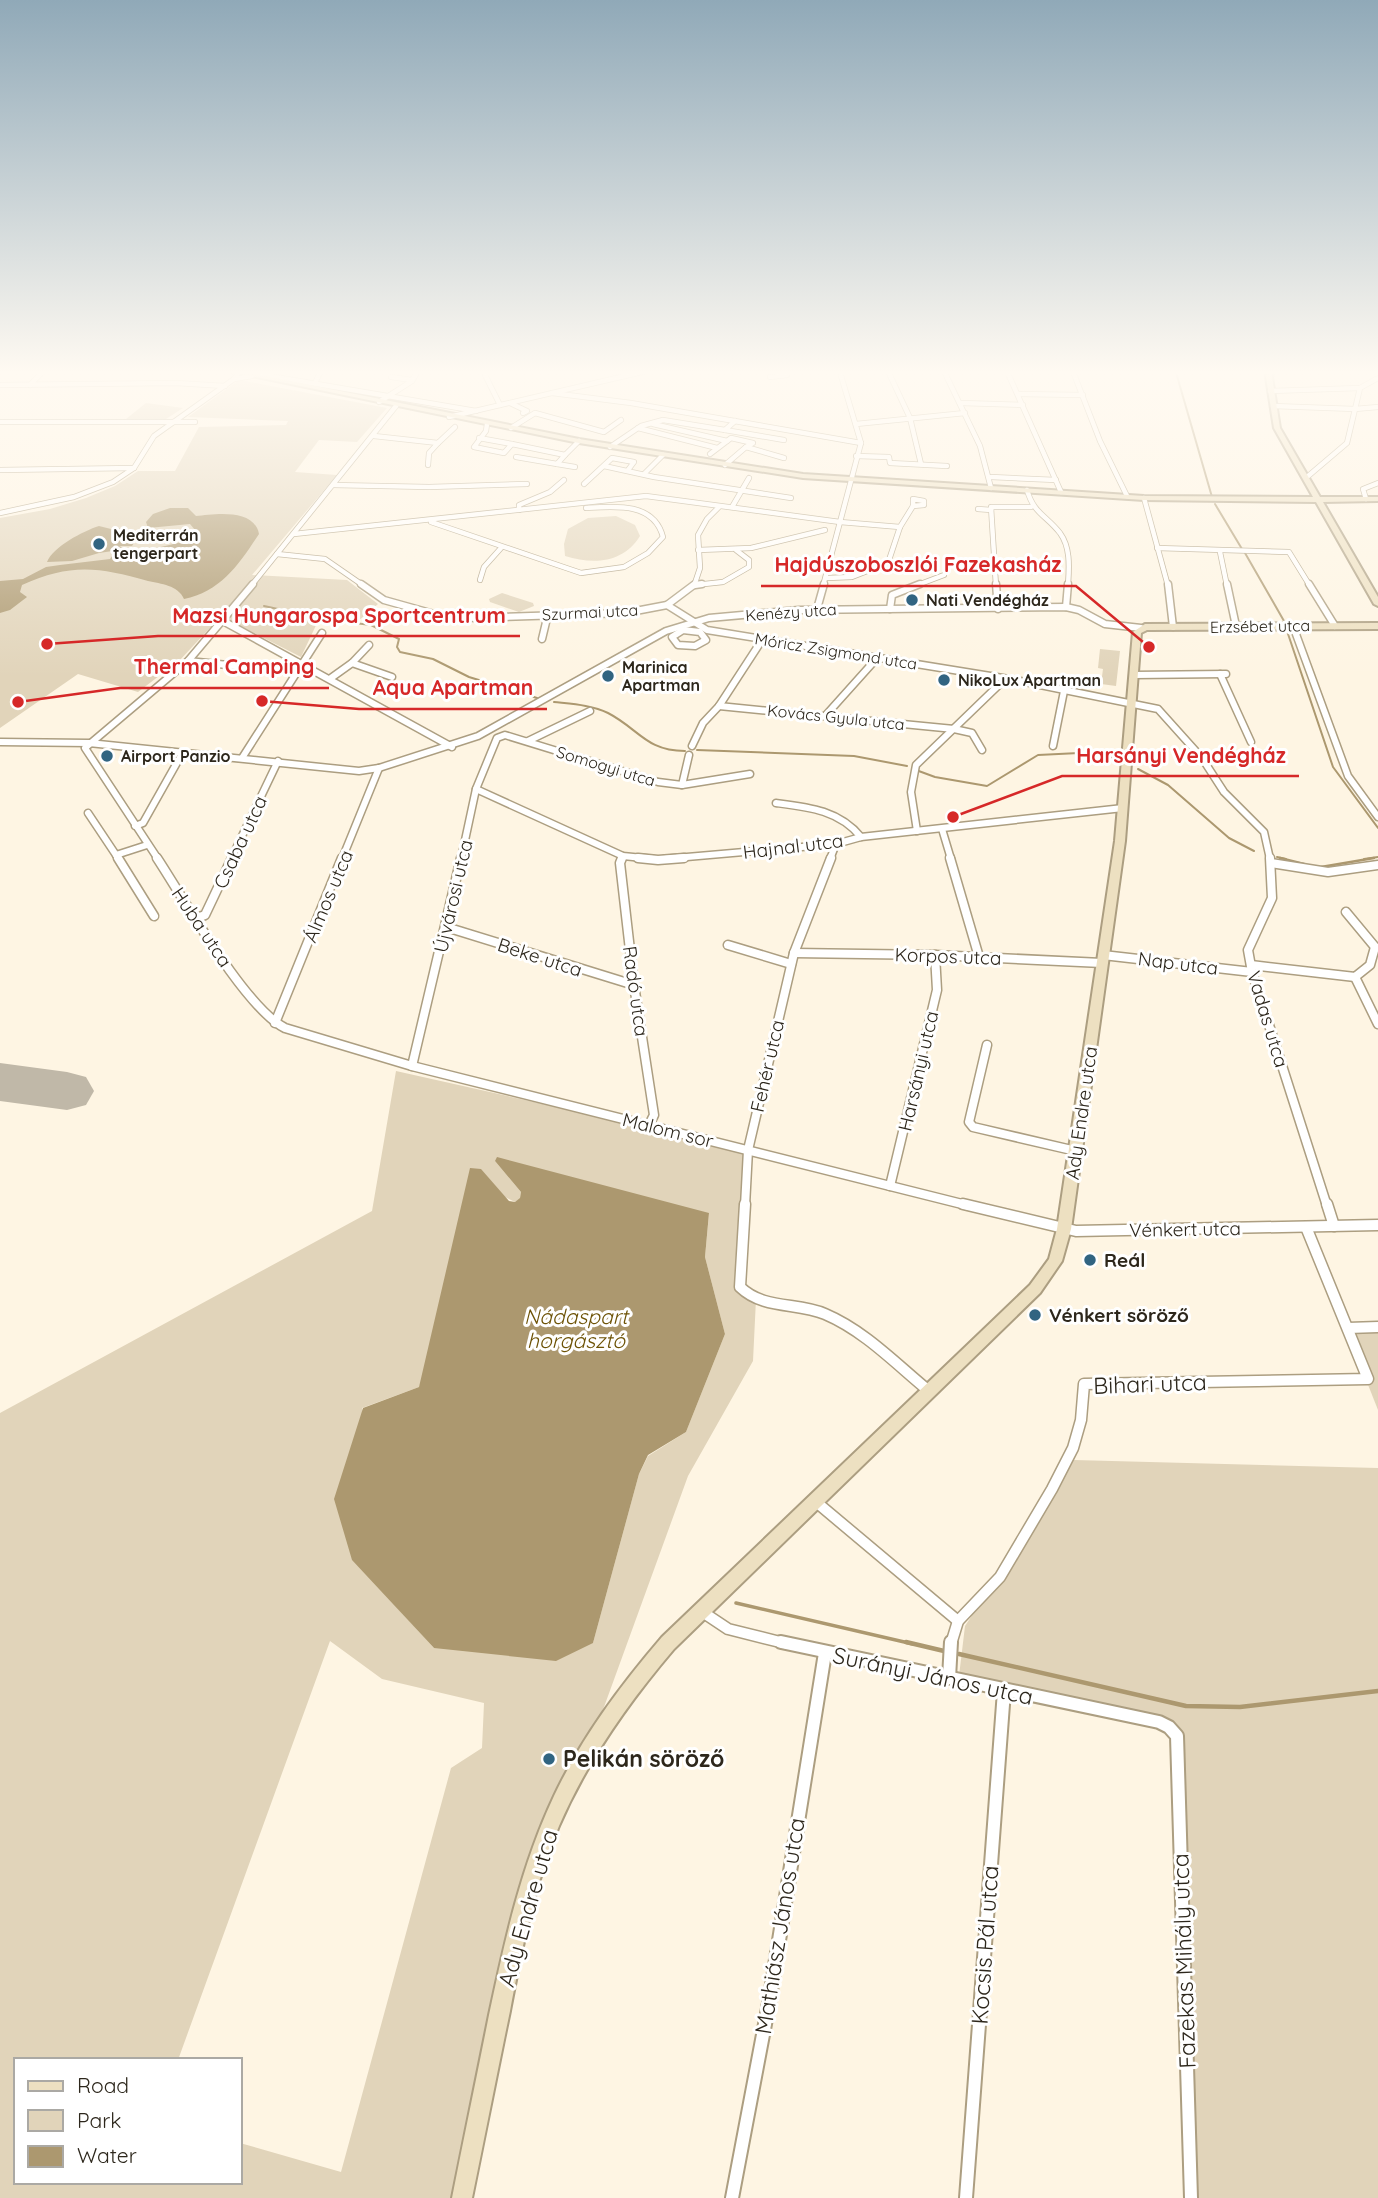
<svg xmlns="http://www.w3.org/2000/svg" width="1378" height="2198" viewBox="0 0 1378 2198" font-family="Quicksand,sans-serif">
<style>
.green{fill:#e1d4ba;fill-rule:evenodd}
.water{fill:#ac986f}
.lines{fill:none;stroke-linecap:round;stroke-linejoin:round}
.stream-far3{stroke:#ac986f;stroke-width:2}
.stream-far2{stroke:#ac986f;stroke-width:2.5}
.stream-far1{stroke:#ac986f;stroke-width:3.5}
.stream{stroke:#ac986f;stroke-width:4.5}
.runway{fill:#c0b8a8;fill-rule:evenodd}
.street-far4-casing{stroke:#ac9e81;stroke-width:6}
.street-far3-casing{stroke:#ac9e81;stroke-width:9}
.street-far2-casing{stroke:#ac9e81;stroke-width:11}
.street-far1-casing{stroke:#ac9e81;stroke-width:13}
.street-casing{stroke:#ac9e81;stroke-width:16}
.secondary-casing{stroke:#ac9e81;stroke-width:4}
.street-far4{stroke:#fff;stroke-width:4.5}
.street-far3{stroke:#fff;stroke-width:6}
.street-far2{stroke:#fff;stroke-width:8}
.street-far1{stroke:#fff;stroke-width:10}
.street{stroke:#fff;stroke-width:12}
.secondary{fill:#ede0c1;fill-rule:evenodd}
.poi-dot{fill:#316481;stroke:#fff;stroke-width:2.5}
.labels{text-anchor:middle;stroke-width:6;stroke-linejoin:round;paint-order:stroke}
.far-poi-label{font-size:16px;font-weight:bold;fill:#2d271c;stroke:#fff;text-anchor:start}
.far-street-label{font-size:16px;fill:#2d271c;stroke:#fff}
.street-label{font-size:19px;fill:#2d271c;stroke:#fff}
.poi-label{font-size:19px;font-weight:bold;fill:#2d271c;stroke:#fff;text-anchor:start}
.water-label{font-size:21px;font-style:italic;fill:#6d5205;stroke:#fff}
.near-street-label{font-size:23px;fill:#2d271c;stroke:#fff}
.near-poi-label{font-size:23px;font-weight:bold;fill:#2d271c;stroke:#fff;text-anchor:start}
.leader{fill:none;stroke:#d62828;stroke-width:2.5}
.callout-dot{fill:#d62828;stroke:#fff;stroke-width:2.5}
.callout-label{font-size:21px;text-anchor:middle;font-weight:bold;fill:#d62828;stroke:#fff;stroke-width:6;stroke-linejoin:round;paint-order:stroke}
</style>
<rect width="100%" height="100%" fill="#fef5e3"/>
<g class="green">
<path d="M239,380L387,408L357,442L319,440L295,472L337,475L252,575L347,580L378,604L357,622L319,619L301,657L221,616L180,660L138,692L78,674L0,728V518L50,509L86,498L115,486L138,471H175L199,427L286,425L288,421L188,417Z"/>
<path d="M146,403L183,408L166,419H126Z"/>
<path d="M616,516L635,525L640,536C623,563 594,565 565,556L564,544L568,529L588,518Z"/>
<path d="M502,593L533,603L534,606L519,612L490,602L489,599Z"/>
<path d="M1100,649L1120,651L1116,686L1101,684L1103,669L1098,668Z"/>
<path d="M396,1071L748,1150L740,1287L756,1299L753,1361L688,1476L604,1707L544,1821L456,2198H0V1413L372,1211ZM495,1161L709,1214L705,1257L725,1334L686,1432L648,1456L639,1474L593,1643L434,1648L398,1609L362,1408L419,1387L503,1196L515,1202L520,1199L521,1192ZM330,1641L382,1679L484,1703L482,1748L451,1768L341,2172L240,2143V2182H16V2060H178Z"/>
<path d="M1378,1328V1410L1346,1329Z"/>
<path d="M1074,1460L1378,1468V2198H1191L1177,1736L1169,1727L1065,1696L959,1676L965,1626Z"/>
</g>
<g class="water">
<path d="M170,508H188L196,516C215,514 254,508 259,534C240,563 221,592 184,599C178,585 161,584 148,581C99,567 70,563 22,585L20,592L27,597L10,610L0,613V581L23,579L46,567L60,565L110,559L112,556L125,552L131,554L182,542L195,530L190,524L148,528L146,522L153,514Z"/>
<path d="M99,526L115,530L124,527L121,534L136,540L132,546H119L126,549L99,553L72,561L47,562C53,547 83,531 99,526Z"/>
<path d="M497,1157L709,1213L705,1257L725,1334L686,1432L648,1455L639,1474L593,1643L556,1661L434,1648L352,1560L334,1499L363,1408L419,1387L470,1168L481,1169L509,1201L515,1202L520,1198L521,1192L495,1161Z"/>
</g>
<g class="lines">
<g class="stream-far3">
<path d="M1175,369L1212,497"/>
<path d="M1215,504L1242,549"/>
<path d="M1245,553L1284,621"/>
<path d="M264,606L329,620L371,625L399,639L397,647L400,652L433,659L469,677L537,698"/>
<path d="M1286,628L1333,767L1378,828"/>
<path d="M554,702C572,704 592,705 608,713C639,729 646,751 685,751"/>
<path d="M697,750L854,756L907,766"/>
<path d="M1138,769L1168,785L1229,838L1254,851"/>
<path d="M916,770L935,777L987,786L1038,755L1079,753L1115,758"/>
<path d="M1277,857L1286,859"/>
<path d="M1364,859L1378,857"/>
</g>
<g class="stream-far2">
<path d="M1280,858L1304,864"/>
<path d="M1321,867L1374,858"/>
</g>
<path class="stream-far1" d="M736,1603L913,1644"/>
<g class="stream">
<path d="M906,1642L944,1651"/>
<path d="M959,1654L1186,1706L1240,1707L1378,1691"/>
</g>
<path class="runway" d="M0,1063L67,1072L86,1077L94,1091L86,1105L67,1110L0,1101Z"/>
<defs>
<g id="street-far4">
<path d="M482,369L500,405"/>
<path d="M887,369L910,418L921,464"/>
<path d="M943,369L980,446L991,488"/>
<path d="M1006,369L1061,492"/>
<path d="M1072,369L1100,441L1127,496"/>
<path d="M258,374L476,411"/>
<path d="M391,377L412,380"/>
<path d="M770,377L787,375L786,369"/>
<path d="M234,379L252,376"/>
<path d="M315,383L322,369"/>
<path d="M0,385L176,383L225,386"/>
<path d="M30,385L45,369"/>
<path d="M1270,391L1360,388L1378,378"/>
<path d="M552,393L631,403L861,443"/>
<path d="M1018,394L1083,395"/>
<path d="M379,402L412,381L419,369"/>
<path d="M510,403L527,411L523,413"/>
<path d="M961,403L1023,405"/>
<path d="M1273,406L1355,409L1378,407"/>
<path d="M449,417L655,369"/>
<path d="M735,421L725,430L784,440"/>
<path d="M0,422H195"/>
<path d="M487,424L486,431L474,447L504,453L512,444L565,455L579,441"/>
<path d="M653,424L727,441"/>
<path d="M856,424L965,413"/>
<path d="M511,428L535,413L604,432L621,420"/>
<path d="M638,428L717,448"/>
<path d="M374,436L438,443L455,427"/>
<path d="M479,438L512,444"/>
<path d="M610,447L641,426L663,420L725,430"/>
<path d="M710,454L731,438L753,443L746,447"/>
<path d="M856,456L889,457L890,463L947,466"/>
<path d="M516,457L557,464L565,455"/>
<path d="M557,464L575,467"/>
<path d="M428,465L429,453L438,443"/>
<path d="M725,465L746,447L784,458"/>
<path d="M604,466L654,477L791,498"/>
<path d="M0,470L134,468"/>
<path d="M644,474L663,455"/>
<path d="M991,477L1056,480"/>
<path d="M1307,477L1347,443L1360,388"/>
<path d="M584,484L612,458L634,462L628,470"/>
<path d="M333,485L429,487L527,484"/>
<path d="M1027,490C1034,514 1046,515 1060,533C1071,548 1069,568 1068,586"/>
<path d="M1144,498L1168,586"/>
<path d="M913,499L924,501V505L913,506Z"/>
<path d="M1366,499L1363,489L1378,483"/>
<path d="M732,507L749,478"/>
<path d="M978,509L991,510"/>
<path d="M519,510V505L550,492L564,480"/>
<path d="M0,513L74,497L113,482L134,468L154,436L234,379L241,369"/>
<path d="M431,522L581,573L624,567L648,553L663,537C654,502 615,506 586,508"/>
<path d="M294,534L646,496L840,522L900,527"/>
<path d="M1157,548L1289,552L1310,586"/>
<path d="M698,550L751,548L825,530"/>
<path d="M1220,552L1227,586"/>
<path d="M277,554L325,559L364,586"/>
<path d="M827,578L852,577L888,563L900,527L913,506"/>
<path d="M480,580L484,567L501,548"/>
<path d="M695,585L723,582L749,567V560L736,550"/>
<path d="M251,586L396,406"/>
<path d="M694,586L700,568L698,535L707,519L719,507"/>
<path d="M823,586L861,443L839,369"/>
<path d="M915,586L944,575"/>
<path d="M996,586L991,507H1031"/>
</g>
<g id="street-far3">
<path d="M361,584L384,600L434,614L467,618L625,613L667,605L695,584"/>
<path d="M996,584L998,609"/>
<path d="M1168,584L1173,627"/>
<path d="M1227,584L1236,626"/>
<path d="M1309,584L1335,626"/>
<path d="M695,585L702,584"/>
<path d="M667,605L707,630L1015,680L1158,709L1202,758L1224,792L1264,832L1270,859"/>
<path d="M1066,607L1068,584"/>
<path d="M817,609L824,584"/>
<path d="M890,609L892,595L920,584"/>
<path d="M223,621L452,747"/>
<path d="M1293,626L1348,776L1378,817"/>
<path d="M683,630L700,632L706,640L695,646L678,645L672,637Z"/>
<path d="M542,639L548,614"/>
<path d="M188,661L297,672"/>
<path d="M352,663L392,677"/>
<path d="M1220,674L1251,742"/>
<path d="M1134,675L1226,674"/>
<path d="M331,678L352,663L369,645"/>
<path d="M719,706L954,729L972,733L982,750"/>
<path d="M826,715L878,657"/>
<path d="M528,741L590,711"/>
<path d="M0,742L89,743L359,771L379,768L478,736L666,631L709,618L799,610L1066,607L1079,610L1105,624L1141,628"/>
<path d="M692,746L703,723L719,706L762,640"/>
<path d="M1053,746L1064,691"/>
<path d="M242,758L322,633"/>
<path d="M682,785L689,755"/>
<path d="M476,789L623,856L653,859"/>
<path d="M776,803C808,807 839,810 861,837"/>
<path d="M88,813L116,855"/>
<path d="M135,826L143,823L183,752"/>
<path d="M942,829L951,859"/>
<path d="M917,831L911,792L916,765L1004,680"/>
<path d="M119,859L116,855L147,845"/>
<path d="M158,859L85,748L188,661L253,584"/>
<path d="M231,859L278,761"/>
<path d="M342,859L379,768"/>
<path d="M461,859L476,789L497,738L505,735L658,782L682,785L750,774"/>
<path d="M622,859L623,856"/>
<path d="M664,859L836,844L861,837L1123,808"/>
<path d="M830,859L836,844"/>
</g>
<g id="street-far2">
<path d="M118,858L154,916"/>
<path d="M157,858C184,899 245,1008 285,1028L412,1066L970,1206"/>
<path d="M622,858L620,863L634,985L654,1115L649,1125"/>
<path d="M638,858L658,860L684,858"/>
<path d="M950,858L979,957"/>
<path d="M1270,858L1272,898L1248,950L1252,972L1327,1206"/>
<path d="M1271,863L1328,872L1378,865"/>
<path d="M197,918L205,915L232,858"/>
<path d="M446,927L634,985"/>
<path d="M728,945L791,964"/>
<path d="M794,953L935,955L1102,963"/>
<path d="M1103,955L1252,972"/>
<path d="M1251,965L1355,977L1370,965L1375,947L1346,912"/>
<path d="M1355,977L1378,1024"/>
<path d="M275,1023L342,858"/>
<path d="M987,1045L969,1122L973,1127L1076,1151"/>
<path d="M412,1066L461,858"/>
<path d="M890,1186L937,990L935,955"/>
<path d="M745,1206L748,1150L794,953L831,858"/>
</g>
<g id="street-far1">
<path d="M745,1204L740,1287C764,1310 797,1302 825,1314C865,1331 896,1364 929,1391"/>
<path d="M963,1204L1076,1231L1378,1225"/>
<path d="M1327,1204L1334,1226"/>
<path d="M1348,1328L1378,1327"/>
<path d="M815,1501L958,1621"/>
<path d="M701,1611L728,1629L788,1644"/>
<path d="M951,1644L958,1621L1000,1577L1052,1489L1073,1448L1081,1420L1084,1384L1368,1379L1306,1227"/>
</g>
<g id="street">
<path d="M781,1642L1159,1722L1169,1727L1177,1736L1191,2198"/>
<path d="M949,1678L951,1642"/>
<path d="M732,2198L769,2003L825,1653"/>
<path d="M966,2198L1004,1691"/>
</g>
<g id="secondary">
<path d="M217,369H231L579,439L803,474L1144,496L1313,497L1274,428L1266,377L1268,369H1274L1272,377L1280,428L1320,497H1378V501L1323,502L1378,597V606L1374,604L1316,502L1144,500L803,478L579,443Z"/>
<path d="M1378,623V629L1147,630L1141,633L1125,841L1071,1229L1062,1261L1040,1293L674,1649C628,1703 587,1761 559,1826C534,1885 522,1949 510,2011C497,2073 485,2135 472,2198H452C464,2137 477,2076 489,2015C505,1940 521,1866 554,1796C582,1737 620,1686 662,1637L1030,1285L1049,1259L1057,1229L1115,841L1133,632L1145,624Z"/>
</g>
</defs>
<use href="#street-far4" class="street-far4-casing"/>
<use href="#street-far3" class="street-far3-casing"/>
<use href="#street-far2" class="street-far2-casing"/>
<use href="#street-far1" class="street-far1-casing"/>
<use href="#street" class="street-casing"/>
<use href="#secondary" class="secondary-casing"/>
<use href="#street-far4" class="street-far4"/>
<use href="#street-far3" class="street-far3"/>
<use href="#street-far2" class="street-far2"/>
<use href="#street-far1" class="street-far1"/>
<use href="#street" class="street"/>
<use href="#secondary" class="secondary"/>
</g>
<linearGradient id="sky" x2="0" y2="1"><stop stop-color="#90a9b8"/><stop offset="0.55" stop-color="#fffaf2"/><stop offset="1" stop-color="#fffaf2" stop-opacity="0"/></linearGradient>
<rect width="1378" height="677" fill="url(#sky)"/>
<g class="poi-dot">
<circle cx="99" cy="544" r="7"/>
<circle cx="912" cy="600" r="7"/>
<circle cx="608" cy="676" r="7"/>
<circle cx="944" cy="680" r="7"/>
<circle cx="107" cy="756" r="7"/>
<circle cx="1090" cy="1260" r="7"/>
<circle cx="1035" cy="1315" r="7"/>
<circle cx="549" cy="1759" r="7"/>
</g>
<g class="labels">
<g class="far-poi-label">
<text x="113" y="541">Mediterrán<tspan x="113" dy="18">tengerpart</tspan></text>
<text x="926" y="606">Nati Vendégház</text>
<text x="622" y="673">Marinica<tspan x="622" dy="18">Apartman</tspan></text>
<text x="958" y="686">NikoLux Apartman</text>
<text x="121" y="762">Airport Panzio</text>
</g>
<g class="far-street-label">
<text transform="translate(590 612) rotate(-3)" y="6">Szurmai utca</text>
<text transform="translate(791 612) rotate(-4)" y="6">Kenézy utca</text>
<text transform="translate(1260 626) rotate(-1)" y="6">Erzsébet utca</text>
<text transform="translate(836 651) rotate(9)" y="6">Móricz Zsigmond utca</text>
<text transform="translate(836 717) rotate(6)" y="6">Kovács Gyula utca</text>
<text transform="translate(606 766) rotate(17)" y="6">Somogyi utca</text>
</g>
<g class="street-label">
<text transform="translate(240 842) rotate(-65)" y="7">Csaba utca</text>
<text transform="translate(793 846) rotate(-7)" y="7">Hajnal utca</text>
<text transform="translate(328 896) rotate(-67)" y="7">Álmos utca</text>
<text transform="translate(453 896) rotate(-77)" y="7">Újvárosi utca</text>
<text transform="translate(202 927) rotate(56)" y="7">Huba utca</text>
<text transform="translate(948 956) rotate(2)" y="7">Korpos utca</text>
<text transform="translate(540 957) rotate(18)" y="7">Beke utca</text>
<text transform="translate(1178 963) rotate(7)" y="7">Nap utca</text>
<text transform="translate(636 991) rotate(82)" y="7">Radó utca</text>
<text transform="translate(1268 1019) rotate(73)" y="7">Vadas utca</text>
<text transform="translate(767 1066) rotate(-77)" y="7">Fehér utca</text>
<text transform="translate(918 1071) rotate(-77)" y="7">Harsányi utca</text>
<text transform="translate(1081 1113) rotate(-82)" y="7">Ady Endre utca</text>
<text transform="translate(668 1130) rotate(14)" y="7">Malom sor</text>
<text transform="translate(1185 1229) rotate(-1)" y="7">Vénkert utca</text>
</g>
<g class="poi-label">
<text x="1104" y="1267">Reál</text>
<text x="1049" y="1322">Vénkert söröző</text>
</g>
<g class="water-label">
<text x="576" y="1324">Nádaspart<tspan x="576" dy="24">horgásztó</tspan></text>
</g>
<g class="near-street-label">
<text transform="translate(1150 1384) rotate(-2)" y="8">Bihari utca</text>
<text transform="translate(933 1676) rotate(12)" y="8">Surányi János utca</text>
<text transform="translate(528 1908) rotate(-74)" y="8">Ady Endre utca</text>
<text transform="translate(780 1926) rotate(-81)" y="8">Mathiász János utca</text>
<text transform="translate(985 1945) rotate(-86)" y="8">Kocsis Pál utca</text>
<text transform="translate(1184 1961) rotate(-92)" y="8">Fazekas Mihály utca</text>
</g>
<g class="near-poi-label">
<text x="563" y="1767">Pelikán söröző</text>
</g>
</g>
<path class="leader" d="M1149 647L1076 586H761M47 644L158 636H520M18 702L120 688H329M262 701L359 709H547M953 817L1062 776H1299"/>
<g class="callout-dot">
<circle cx="1149" cy="647" r="7"/>
<circle cx="47" cy="644" r="7"/>
<circle cx="18" cy="702" r="7"/>
<circle cx="262" cy="701" r="7"/>
<circle cx="953" cy="817" r="7"/>
</g>
<g class="callout-label">
<text x="918" y="572">Hajdúszoboszlói Fazekasház</text>
<text x="339" y="623">Mazsi Hungarospa Sportcentrum</text>
<text x="224" y="674">Thermal Camping</text>
<text x="453" y="695">Aqua Apartman</text>
<text x="1181" y="763">Harsányi Vendégház</text>
</g>
<rect x="14" y="2058" width="228" height="126" fill="#ffffff" stroke="#aba9a4" stroke-width="2"/>
<rect x="28" y="2081" width="35" height="10" fill="#ede0c1" stroke="#aba9a4" stroke-width="2"/>
<text x="77" y="2093" font-size="21" fill="#2d271c">Road</text>
<rect x="28" y="2110" width="35" height="21" fill="#e1d4ba" stroke="#aba9a4" stroke-width="2"/>
<text x="77" y="2128" font-size="21" fill="#2d271c">Park</text>
<rect x="28" y="2146" width="35" height="21" fill="#ac986f" stroke="#aba9a4" stroke-width="2"/>
<text x="77" y="2163" font-size="21" fill="#2d271c">Water</text>
</svg>
